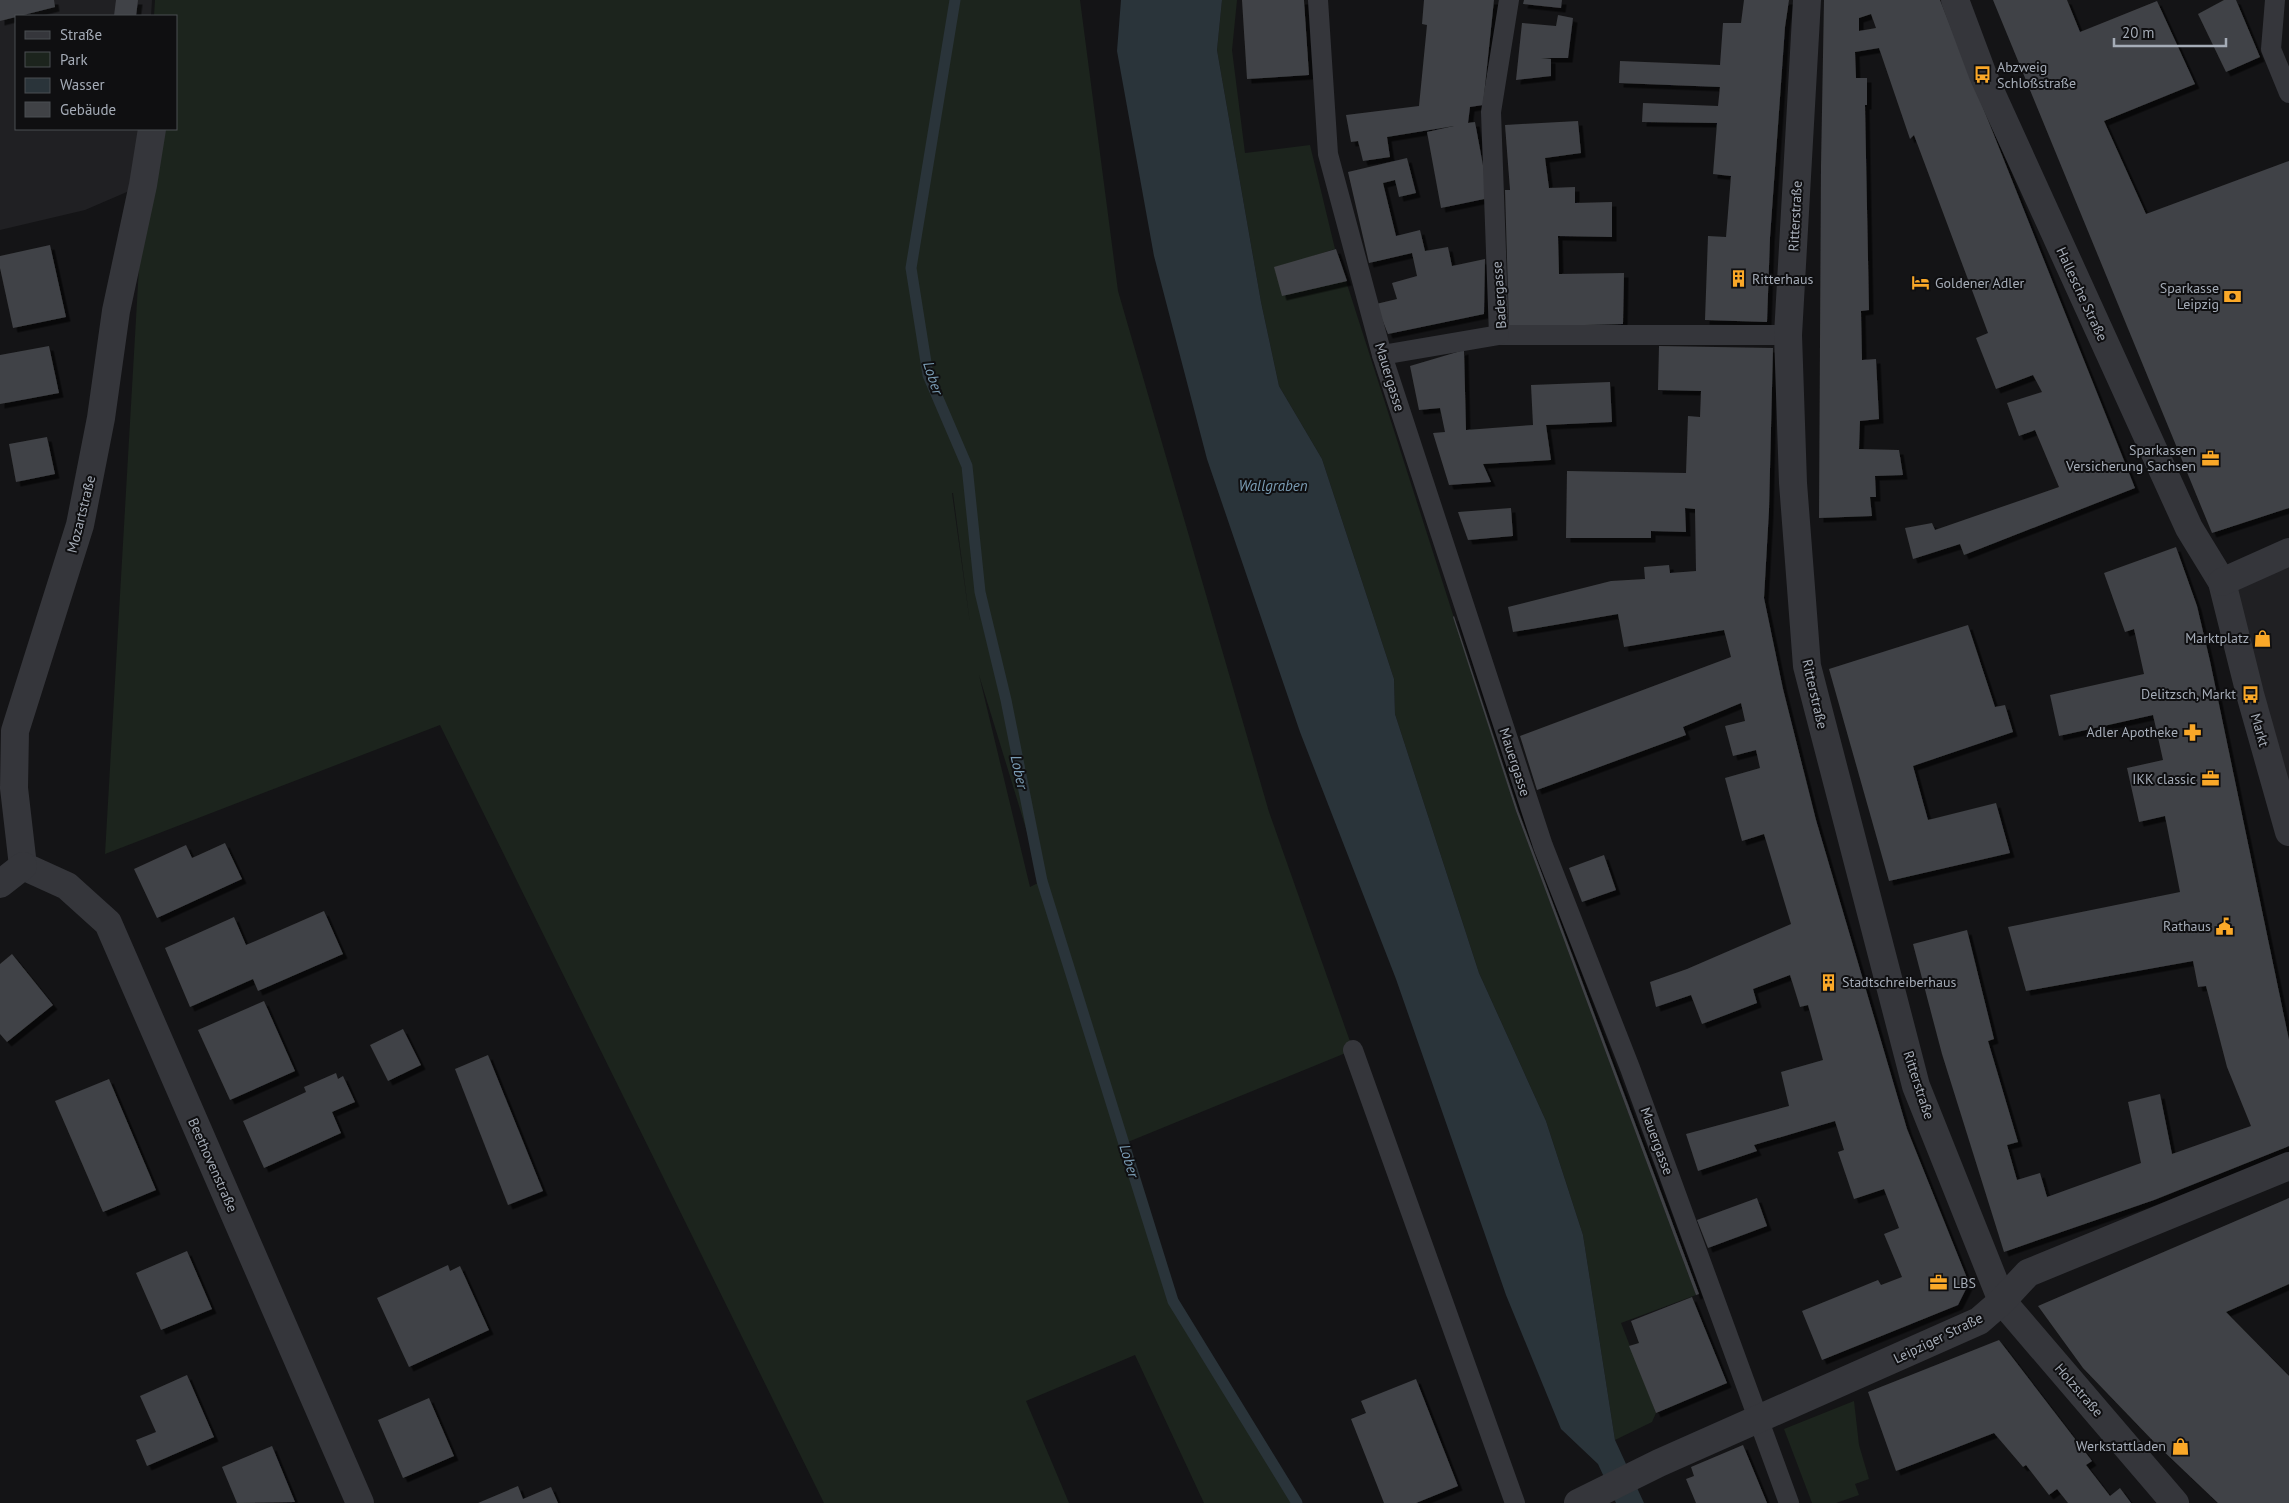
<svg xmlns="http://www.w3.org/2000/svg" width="2289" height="1503" viewBox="0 0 2289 1503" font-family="'PT Sans',sans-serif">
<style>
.built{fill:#202023}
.green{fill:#1c241d;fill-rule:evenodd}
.water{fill:#2a343a}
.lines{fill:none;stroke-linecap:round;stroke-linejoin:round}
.stream{stroke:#2a343a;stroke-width:11}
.building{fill:#404246;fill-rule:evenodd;filter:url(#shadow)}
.lane{stroke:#35363b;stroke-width:20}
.street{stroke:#35363b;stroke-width:28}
.labels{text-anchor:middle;stroke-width:4;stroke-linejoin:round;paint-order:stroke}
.poi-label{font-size:14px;fill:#a5acb7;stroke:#0f0f11;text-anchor:end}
.street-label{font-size:14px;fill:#a5acb7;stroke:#0f0f11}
.water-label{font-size:15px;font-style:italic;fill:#7a9cb4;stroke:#0f0f11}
</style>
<defs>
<filter id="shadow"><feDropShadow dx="4.5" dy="4.5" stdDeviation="0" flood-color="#0009"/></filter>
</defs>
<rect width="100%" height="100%" fill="#141416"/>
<g class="built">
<path d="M0,0H152L151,16H16V129H146L143,185L85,210L0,230Z"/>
<path d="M2289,552V832L2222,582Z"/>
</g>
<g class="green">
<path d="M155,0H1080L1118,291L1269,812L1353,1050L1123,1144L1173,1301L1297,1503H1204L1135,1355L1026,1401L1069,1503H824L440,725L105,854L147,129H176V16H154ZM952,493H953L970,623ZM979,675L1042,881L1030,887Z"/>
<path d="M1222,0H1237L1232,50L1245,153L1310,145L1335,249L1313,256L1320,286L1346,281L1516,811L1696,1295L1621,1323L1656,1413L1652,1422L1615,1440L1583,1235L1546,1121L1479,973L1395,714L1394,679L1322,459L1279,386L1261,302L1217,50Z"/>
<path d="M1854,1401L1859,1445L1869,1479L1855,1484L1859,1495L1836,1503H1812L1784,1429Z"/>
</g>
<path class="water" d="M1121,0H1222L1217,50L1261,302L1279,386L1322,459L1394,679L1395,714L1479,973L1546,1121L1583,1235L1615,1440L1644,1503H1616L1598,1464L1561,1429L1506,1295L1396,979L1300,732L1207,459L1154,256L1117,51Z"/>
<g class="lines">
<path class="stream" d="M955,0L911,268L928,375L967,466L980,592L1006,700L1042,881L1173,1301L1297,1503"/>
</g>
<g class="building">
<path d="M0,0H54L55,7L0,21Z"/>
<path d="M116,0H138L136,16H114Z"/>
<path d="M1242,0H1304L1309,75L1247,79Z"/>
<path d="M1424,0H1494L1483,105L1470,107L1468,123L1475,122L1489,198L1441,208L1427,132L1454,126L1387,137L1390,157L1363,161L1358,141L1351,142L1346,115L1419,106L1427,25L1422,24Z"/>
<path d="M1524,0H1562L1561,8L1523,4Z"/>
<path d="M1744,0H1789L1785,27L1770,238L1767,322L1705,320L1708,236L1726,237L1731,176L1713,174L1717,123L1642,122L1643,103L1718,106L1720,87L1619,83L1620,61L1720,65L1723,23H1741Z"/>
<path d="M1824,0H1940L2135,488L1964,555L1960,544L1913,559L1905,528L1932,523L1935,530L2059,487L2035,430L2019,436L2007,403L2042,392L2033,375L1996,389L1976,338L1988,333L1914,135L1910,139L1879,48L1855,52L1856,78H1867V105H1865L1869,310L1861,311L1862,360L1876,359L1879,419L1860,421L1859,449L1899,450L1903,475L1875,476L1876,497H1870L1872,516L1819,518L1821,166ZM1871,14L1876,28L1859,31V18Z"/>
<path d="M1993,0H2067L2080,32L2157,1L2195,84L2104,121L2146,214L2289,161V508L2212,533Z"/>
<path d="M2224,0H2236L2260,57L2226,72L2198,14Z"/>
<path d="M1558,15L1573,18L1568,58H1541L1551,59V76L1516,80L1522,23L1556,26Z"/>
<path d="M1578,121L1581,153L1545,158L1549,188L1575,187V203L1612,202V237L1558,236L1559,274L1624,273L1623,324L1509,327L1505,190H1510L1505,125Z"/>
<path d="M1407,158L1416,193L1399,197L1395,180L1383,183L1396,236L1420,230L1425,251L1448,247L1452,266L1485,259L1484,314L1388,334L1376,304L1397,299L1392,283L1417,276L1412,253L1369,263L1348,172Z"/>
<path d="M50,245L66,317L13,328L0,268V256Z"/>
<path d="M1336,249L1347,281L1282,296L1274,267Z"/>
<path d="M49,346L59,393L0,404V355Z"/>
<path d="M1659,346L1773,348L1769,510L1764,598L1783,689L1816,820L1907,1129L1969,1283L1958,1305L1822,1360L1802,1311L1878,1280L1881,1285L1902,1277L1884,1234L1899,1228L1884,1189L1854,1199L1838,1152L1844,1150L1835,1121L1754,1145L1757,1151L1698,1171L1686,1134L1789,1106L1781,1072L1823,1060L1808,1005L1800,1007L1790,975L1753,989L1757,1003L1702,1024L1691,995L1656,1007L1650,982L1687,969L1791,924L1764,834L1742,841L1725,778L1760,768L1756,750L1733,756L1725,726L1745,721L1741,703L1683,727L1686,735L1537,790L1520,736L1731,657L1724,630L1624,647L1618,614L1513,632L1508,607L1611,581L1645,579L1644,567L1669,565L1670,573L1696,571L1695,509L1685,508L1686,532L1651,531V538H1566L1567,471L1686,473L1688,416L1700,417L1701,391L1658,390Z"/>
<path d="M1464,350L1466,430L1533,425L1531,385L1610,382L1612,422L1546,425L1551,460L1483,464L1491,482L1449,485L1433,433L1445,432L1440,408L1419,410L1410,366Z"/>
<path d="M47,437L55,474L16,482L9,444Z"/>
<path d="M1511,508L1513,536L1468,540L1458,512Z"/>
<path d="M2176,547L2197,606L2210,661L2289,1040V1146L2154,1200L2004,1252L1942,1054L1913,944L1967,930L1994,1039L1988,1041L2018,1142L2007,1145L2017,1180L2040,1173L2047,1197L2141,1163L2128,1102L2160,1094L2172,1154L2251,1126L2227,1067L2206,986L2198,987L2193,961L2026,991L2008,927L2180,892L2165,816L2139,822L2127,768L2163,760L2153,715L2059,736L2050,695L2144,674L2134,629L2125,632L2104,573Z"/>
<path d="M1454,616L1518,810L1699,1294L1696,1295L1516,811L1453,617Z"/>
<path d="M1968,625L1995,707L2005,705L2013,732L1913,766L1928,820L1996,803L2010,853L1889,881L1829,669Z"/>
<path d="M225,843L242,879L157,918L134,869L186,845L192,858Z"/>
<path d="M1604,855L1616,890L1582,902L1569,868Z"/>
<path d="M324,911L343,954L258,991L253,979L190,1007L165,948L234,917L246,945Z"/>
<path d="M12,954L53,1005L7,1042L0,1034V964Z"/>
<path d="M264,1001L295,1071L230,1100L198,1030Z"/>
<path d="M403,1029L421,1065L388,1081L370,1045Z"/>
<path d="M488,1055L543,1191L508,1205L455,1069Z"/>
<path d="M336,1073L338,1079L343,1076L355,1102L332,1112L341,1133L264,1168L243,1121L306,1092L304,1087Z"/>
<path d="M109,1079L156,1190L103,1212L55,1101Z"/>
<path d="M1757,1198L1767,1226L1708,1248L1697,1220Z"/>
<path d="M2289,1198V1284L2226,1312L2289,1376V1503H2218L2156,1444L2083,1368L2038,1306Z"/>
<path d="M187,1251L212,1309L161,1330L136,1273Z"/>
<path d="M448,1265L450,1271L460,1266L489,1330L409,1367L377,1298Z"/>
<path d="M1692,1297L1727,1383L1656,1413L1629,1346L1639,1343L1631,1321Z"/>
<path d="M1999,1340L2092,1461L2086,1465L2110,1496L2120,1488L2131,1503H2068L2057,1489L2049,1495L2026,1465L2023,1467L1994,1433L1896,1471L1868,1392Z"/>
<path d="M187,1375L214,1437L147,1466L136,1440L156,1432L140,1396Z"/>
<path d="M1416,1379L1458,1486L1416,1503H1384L1351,1419L1366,1413L1361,1401Z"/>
<path d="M429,1398L454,1456L403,1478L378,1420Z"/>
<path d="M1743,1445L1767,1503H1696L1686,1479L1694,1476L1691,1467Z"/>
<path d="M272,1446L295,1502L237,1503L222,1467Z"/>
<path d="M518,1486L523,1499L551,1487L558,1503H478Z"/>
</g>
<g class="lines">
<g class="lane">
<path d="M1318,0L1328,154L1382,355L1543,846L1630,1068L1789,1503"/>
<path d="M1509,0L1491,112L1499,335H1788"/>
<path d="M2275,0L2271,49L2289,93"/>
<path d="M1382,355L1499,335"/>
<path d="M1353,1050L1515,1503"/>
</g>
<g class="street">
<path d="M1807,0L1788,335L1793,483L1807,666L1916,1086L2002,1301L2175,1503"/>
<path d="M1955,0L1983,75L2189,528L2222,582L2250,694L2289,832"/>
<path d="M2222,582L2289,552"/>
<path d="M23,866L14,788L15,731L80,525L101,418L116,311L143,185L152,129"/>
<path d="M23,866L67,886L108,923L360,1503"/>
<path d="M0,884L23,866"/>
<path d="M1578,1503L1659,1463L1979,1321L2002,1301L2028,1273L2289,1166"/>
</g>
</g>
<defs>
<symbol id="bus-bare" viewBox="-9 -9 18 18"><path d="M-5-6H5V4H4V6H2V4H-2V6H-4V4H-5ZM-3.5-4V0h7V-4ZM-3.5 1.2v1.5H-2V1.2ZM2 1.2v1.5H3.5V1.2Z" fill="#faa828" stroke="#0f0f11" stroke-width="2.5" paint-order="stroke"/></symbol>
<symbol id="building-bare" viewBox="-9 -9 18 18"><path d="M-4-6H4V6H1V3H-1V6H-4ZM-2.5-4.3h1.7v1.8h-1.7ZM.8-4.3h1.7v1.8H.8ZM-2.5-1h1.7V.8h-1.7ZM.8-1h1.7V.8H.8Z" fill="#faa828" stroke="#0f0f11" stroke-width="2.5" paint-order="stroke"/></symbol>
<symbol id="hotel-bare" viewBox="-9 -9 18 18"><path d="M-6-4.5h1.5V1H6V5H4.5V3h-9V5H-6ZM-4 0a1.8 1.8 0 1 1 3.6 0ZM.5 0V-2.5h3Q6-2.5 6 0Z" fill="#faa828" stroke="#0f0f11" stroke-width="2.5" paint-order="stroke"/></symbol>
<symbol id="bank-bare" viewBox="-9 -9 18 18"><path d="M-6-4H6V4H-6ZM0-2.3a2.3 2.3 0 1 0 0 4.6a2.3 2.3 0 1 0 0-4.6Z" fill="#faa828" stroke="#0f0f11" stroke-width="2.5" paint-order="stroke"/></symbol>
<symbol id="office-bare" viewBox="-9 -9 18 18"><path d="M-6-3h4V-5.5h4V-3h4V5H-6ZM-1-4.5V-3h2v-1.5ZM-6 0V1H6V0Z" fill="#faa828" stroke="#0f0f11" stroke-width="2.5" paint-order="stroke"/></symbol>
<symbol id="shop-bare" viewBox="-9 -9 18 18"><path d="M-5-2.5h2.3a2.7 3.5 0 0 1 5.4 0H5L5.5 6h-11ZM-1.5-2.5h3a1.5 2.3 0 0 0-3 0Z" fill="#faa828" stroke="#0f0f11" stroke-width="2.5" paint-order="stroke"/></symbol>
<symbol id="pharmacy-bare" viewBox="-9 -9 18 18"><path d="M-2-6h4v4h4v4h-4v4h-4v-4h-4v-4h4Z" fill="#faa828" stroke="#0f0f11" stroke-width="2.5" paint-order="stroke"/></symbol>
<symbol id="civic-bare" viewBox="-9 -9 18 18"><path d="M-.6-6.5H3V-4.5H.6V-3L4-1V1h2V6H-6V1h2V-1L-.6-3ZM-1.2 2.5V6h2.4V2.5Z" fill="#faa828" stroke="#0f0f11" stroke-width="2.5" paint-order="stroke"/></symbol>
</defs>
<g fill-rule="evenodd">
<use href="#bus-bare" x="1970" y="62" width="25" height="25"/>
<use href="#building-bare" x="1726" y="266" width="25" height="25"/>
<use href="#hotel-bare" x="1908" y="270" width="25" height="25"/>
<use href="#bank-bare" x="2220" y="284" width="25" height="25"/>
<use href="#office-bare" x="2198" y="446" width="25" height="25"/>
<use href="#shop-bare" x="2250" y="626" width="25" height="25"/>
<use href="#bus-bare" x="2238" y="682" width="25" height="25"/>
<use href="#pharmacy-bare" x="2180" y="720" width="25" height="25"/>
<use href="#office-bare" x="2198" y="766" width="25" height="25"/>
<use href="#civic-bare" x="2212" y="914" width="25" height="25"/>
<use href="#building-bare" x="1816" y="970" width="25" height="25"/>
<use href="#office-bare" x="1926" y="1270" width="25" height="25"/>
<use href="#shop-bare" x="2168" y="1434" width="25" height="25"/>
</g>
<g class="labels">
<g class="poi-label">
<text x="1997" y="72" text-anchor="start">Abzweig<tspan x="1997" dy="16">Schloßstraße</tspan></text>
<text x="1752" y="284" text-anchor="start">Ritterhaus</text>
<text x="1935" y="288" text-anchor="start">Goldener Adler</text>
<text x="2219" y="293">Sparkasse<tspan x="2219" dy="16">Leipzig</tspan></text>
<text x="2196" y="455">Sparkassen<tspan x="2196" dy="16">Versicherung Sachsen</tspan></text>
<text x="2249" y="643">Marktplatz</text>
<text x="2236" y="699">Delitzsch, Markt</text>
<text x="2178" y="737">Adler Apotheke</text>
<text x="2196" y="784">IKK classic</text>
<text x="2211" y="931">Rathaus</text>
<text x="1842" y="987" text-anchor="start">Stadtschreiberhaus</text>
<text x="1953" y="1288" text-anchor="start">LBS</text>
<text x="2166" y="1451">Werkstattladen</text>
</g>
<g class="street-label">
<text transform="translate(1795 216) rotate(-87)" y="5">Ritterstraße</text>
<text transform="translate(2082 294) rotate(65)" y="5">Hallesche Straße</text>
<text transform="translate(1499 295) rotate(-94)" y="5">Badergasse</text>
<text transform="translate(1390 377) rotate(73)" y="5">Mauergasse</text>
<text transform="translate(81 514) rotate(-76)" y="5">Mozartstraße</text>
<text transform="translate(1815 694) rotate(77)" y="5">Ritterstraße</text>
<text transform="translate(2260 730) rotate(74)" y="5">Markt</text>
<text transform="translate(1515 762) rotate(72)" y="5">Mauergasse</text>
<text transform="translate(1919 1085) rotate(72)" y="5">Ritterstraße</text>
<text transform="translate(1657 1141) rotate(70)" y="5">Mauergasse</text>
<text transform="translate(213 1165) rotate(66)" y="5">Beethovenstraße</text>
<text transform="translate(1938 1338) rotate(-26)" y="5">Leipziger Straße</text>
<text transform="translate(2079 1390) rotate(49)" y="5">Holzstraße</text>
</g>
<g class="water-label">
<text transform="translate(933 378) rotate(72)" y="5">Lober</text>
<text x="1273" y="491">Wallgraben</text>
<text transform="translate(1019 772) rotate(78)" y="5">Lober</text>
<text transform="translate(1129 1161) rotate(73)" y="5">Lober</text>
</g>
</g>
<rect x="15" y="15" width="162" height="115" fill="#0f0f11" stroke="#4b4e53"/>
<rect x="25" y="31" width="25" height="8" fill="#35363b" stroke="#4b4e53"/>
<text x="60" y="40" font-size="15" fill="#a5acb7">Straße</text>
<rect x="25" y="52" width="25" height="15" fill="#1c241d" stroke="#4b4e53"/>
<text x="60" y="65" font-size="15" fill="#a5acb7">Park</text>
<rect x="25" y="78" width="25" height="15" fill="#2a343a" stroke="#4b4e53"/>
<text x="60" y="90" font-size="15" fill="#a5acb7">Wasser</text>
<rect x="25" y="102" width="25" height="15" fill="#404246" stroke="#4b4e53"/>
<text x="60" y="115" font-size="15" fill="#a5acb7">Gebäude</text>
<path d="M2114 38v8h112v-8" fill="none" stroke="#a5acb7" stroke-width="2.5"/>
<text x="2122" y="38" font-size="15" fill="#a5acb7" stroke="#0f0f11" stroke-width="4" paint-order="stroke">20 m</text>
</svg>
